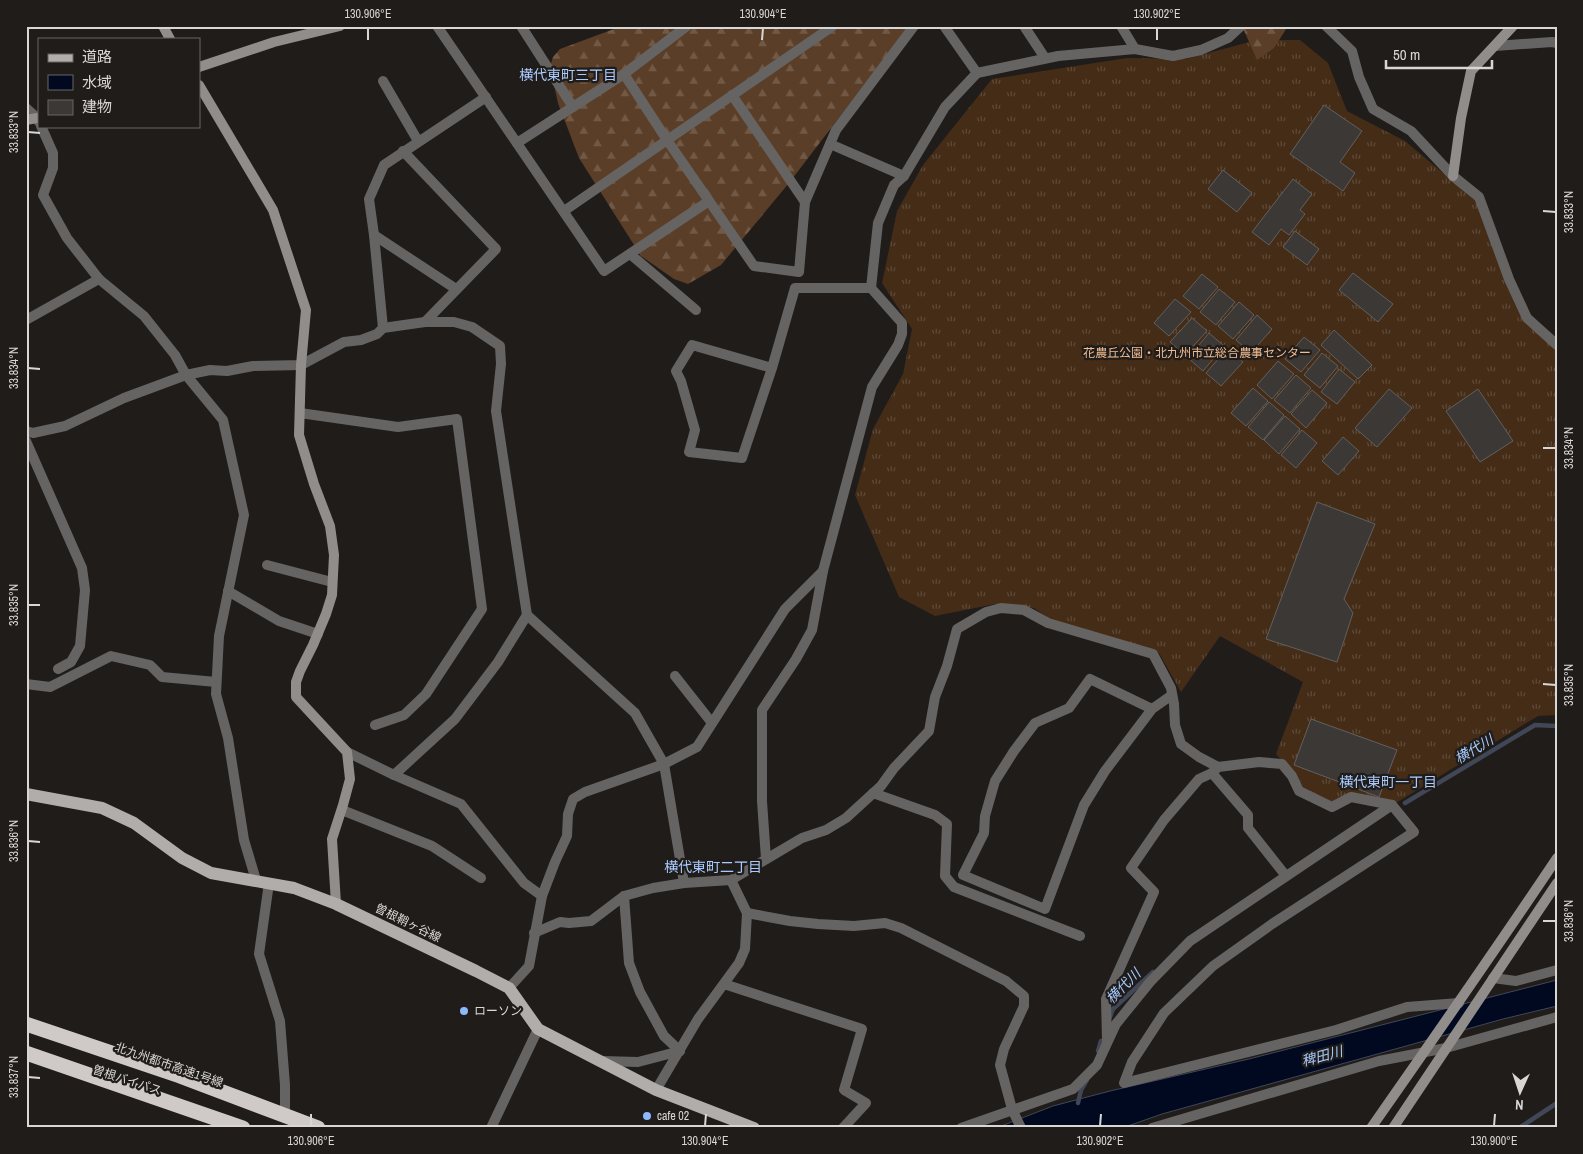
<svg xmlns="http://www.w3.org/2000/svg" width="1583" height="1154" viewBox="0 0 1583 1154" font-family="'Archivo Narrow','Noto Sans JP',sans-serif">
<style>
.grass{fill:url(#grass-tufts)}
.forest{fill:url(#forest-firs)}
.water{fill:#000920;stroke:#414757}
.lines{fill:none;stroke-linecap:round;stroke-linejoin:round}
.stream{stroke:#414757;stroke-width:4.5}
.building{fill:#3b3835;stroke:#63605d}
.street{stroke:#666463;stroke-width:10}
.secondary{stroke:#908d8b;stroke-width:10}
.primary{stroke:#b1adab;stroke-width:12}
.highway{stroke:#cfcac7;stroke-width:15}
.ticks{fill:none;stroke:#d9d7d6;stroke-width:2}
.poi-dot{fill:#8db9fc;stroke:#1f1c1a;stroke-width:2}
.labels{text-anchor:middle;stroke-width:4.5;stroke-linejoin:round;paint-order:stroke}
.park-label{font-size:12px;fill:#f1bc92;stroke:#1f1c1a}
.street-label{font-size:12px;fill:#d9d7d6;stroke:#1f1c1a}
.poi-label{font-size:12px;fill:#d9d7d6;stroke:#1f1c1a;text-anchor:start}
.neighbourhood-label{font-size:14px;fill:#aacbfe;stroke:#1f1c1a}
.water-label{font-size:14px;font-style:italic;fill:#a7cafe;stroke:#1f1c1a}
.neatline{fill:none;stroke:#d9d7d6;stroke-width:2}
.ticks-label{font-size:12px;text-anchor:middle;fill:#d9d7d6}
</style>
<defs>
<pattern id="grass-tufts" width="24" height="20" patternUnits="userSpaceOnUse" patternTransform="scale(1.25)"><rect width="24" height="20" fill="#442c17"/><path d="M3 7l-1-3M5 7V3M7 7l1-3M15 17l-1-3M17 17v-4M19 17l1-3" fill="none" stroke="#5e4a38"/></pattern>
<pattern id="forest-firs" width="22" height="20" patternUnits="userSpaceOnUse" patternTransform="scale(1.25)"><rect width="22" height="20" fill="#5a3e27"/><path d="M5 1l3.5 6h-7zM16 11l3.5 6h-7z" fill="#715946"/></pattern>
</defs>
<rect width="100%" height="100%" fill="#1f1c1a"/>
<path class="grass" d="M1257,40H1300L1328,63L1347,111L1405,141L1475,200L1526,320L1557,350V715L1538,716L1396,803L1355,793L1333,802L1303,789L1296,776L1276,754L1303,682L1220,636L1181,692L1159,653L1053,621L1034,608L995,604L935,616L899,597L855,495L873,429L903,374L912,329L882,283L897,211L923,165L992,79L1127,58L1186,59Z"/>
<g class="forest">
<path d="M622,26H909L789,183L721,265L688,284L674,279L641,256L579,158L558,103L550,67L553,57L560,49Z"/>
<path d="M1242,26H1288L1274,48L1257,60Z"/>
</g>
<path class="water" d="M1557,980V1006L1503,1019L1162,1114L1122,1128H996L1053,1106L1110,1091L1249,1059Z"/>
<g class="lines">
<g class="stream">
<path d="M1405,803L1535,725L1557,726"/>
<path d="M1110,1017L1113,1009L1153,972"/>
<path d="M1098,1051L1101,1041"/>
<path d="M1078,1103L1081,1090L1087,1080"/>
<path d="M1519,1128L1557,1103"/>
</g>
</g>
<g class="building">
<path d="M1324,105L1362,131L1340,162L1355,173L1343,191L1290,154Z"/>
<path d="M1223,170L1252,193L1237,212L1208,189Z"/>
<path d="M1293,179L1312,194L1300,210L1305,214L1289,235L1281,229L1269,245L1252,232Z"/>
<path d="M1295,231L1319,249L1307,265L1283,247Z"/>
<path d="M1353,273L1393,304L1378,322L1339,290Z"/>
<path d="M1202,274L1218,287L1199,309L1183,296Z"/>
<path d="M1219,289L1235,302L1216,325L1200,312Z"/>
<path d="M1175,299L1191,312L1169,336L1154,323Z"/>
<path d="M1239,302L1254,315L1233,339L1218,326Z"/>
<path d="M1257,315L1272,329L1251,353L1236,340Z"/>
<path d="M1192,318L1207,331L1185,355L1170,342Z"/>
<path d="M1334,330L1372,365L1358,379L1321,345Z"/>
<path d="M1209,333L1224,346L1203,371L1188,358Z"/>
<path d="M1304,337L1320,350L1301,372L1285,359Z"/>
<path d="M1227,349L1243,362L1221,386L1206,373Z"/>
<path d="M1322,353L1338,366L1320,388L1304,375Z"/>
<path d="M1278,361L1294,374L1272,399L1257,385Z"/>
<path d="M1339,369L1355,382L1337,404L1321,392Z"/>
<path d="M1296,375L1311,388L1290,413L1274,400Z"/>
<path d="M1253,388L1268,401L1246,426L1231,413Z"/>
<path d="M1389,389L1412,408L1377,447L1355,428Z"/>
<path d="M1478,389L1513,441L1480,462L1446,411Z"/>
<path d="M1312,390L1327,403L1306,428L1291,414Z"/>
<path d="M1269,402L1284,415L1263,440L1248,427Z"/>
<path d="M1285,416L1300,429L1279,454L1264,440Z"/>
<path d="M1302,430L1317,443L1296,468L1281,455Z"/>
<path d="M1343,437L1359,451L1338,475L1322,461Z"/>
<path d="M1317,502L1375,524L1344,599L1353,613L1337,662L1266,639Z"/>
<path d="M1311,719L1397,750L1379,797L1294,765Z"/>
</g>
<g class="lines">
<g class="street">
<path d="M437,26L604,271L709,201"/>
<path d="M521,26L573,107"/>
<path d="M944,26L977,73"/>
<path d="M1024,26L1045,58"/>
<path d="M1121,26L1135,49"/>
<path d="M1326,26L1352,51L1359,77L1373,109L1411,131L1453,176L1479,197L1509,279L1527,318L1557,345"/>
<path d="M1495,46L1552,42L1557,43"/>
<path d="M624,74L667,140L754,266L799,272L805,202"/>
<path d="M383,81L418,141"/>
<path d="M732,95L805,202L836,130L914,26"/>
<path d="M26,108L37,118L39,122"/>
<path d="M41,126L53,153V168L43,195L67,238L99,279L144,316L175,355L186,375L223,420L244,515L219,636L216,694L228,738L244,840L256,880"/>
<path d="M517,143L624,74L687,26"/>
<path d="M830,144L904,176"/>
<path d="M403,151L496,249L425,322"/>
<path d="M564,211L833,26"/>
<path d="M374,235L456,289"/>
<path d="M630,254L696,310"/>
<path d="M26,320L99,279"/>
<path d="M383,328L374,235L369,199L384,165L486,97"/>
<path d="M772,368L742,458L689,452L695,430L681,381L676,371L692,345L772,368L795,288H871"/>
<path d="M300,413L398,427L457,419L482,609L426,694L404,715L375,725"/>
<path d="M26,431L33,433L65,426L124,398L186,375L210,370L227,371L253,366L301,365L344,342L361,340L377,334L383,328L425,322H454L472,327L500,346L501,364L496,411L527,615L498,662L455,719L394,775L347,752"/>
<path d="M26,441L82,568L85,590L80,646L71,662L58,669"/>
<path d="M267,565L332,582"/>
<path d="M228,591L279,621L318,634"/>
<path d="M527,615L635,713L664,764L684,883"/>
<path d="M675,676L712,723"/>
<path d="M26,684L50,687L111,656L150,665L162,677L216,682"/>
<path d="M1152,709L1105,771L1084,805L1045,909L963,875L984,833L985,816L995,781L1014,751L1035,723L1069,708L1090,679L1152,709L1172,695"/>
<path d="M1217,768L1212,773L1248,815V828L1286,876"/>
<path d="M394,775L461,804L524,883L542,896"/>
<path d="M873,793L935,815L947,824L945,876L954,887L1080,936"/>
<path d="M342,810L432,846L481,878"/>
<path d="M766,859L762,801V710L796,659L812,630L823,571L872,387L898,345L902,334V323L871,288L878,223L894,185L904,176L945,107L977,73L1058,56L1135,49L1173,56L1201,50L1228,38L1241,26"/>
<path d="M269,883L259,954L280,1021L285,1085V1115"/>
<path d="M624,896L629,963L640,992L664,1036L680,1051"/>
<path d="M747,913L790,921L818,924L854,926L885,923L901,928L1006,981L1024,996V1006L1004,1049L1000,1065L1012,1109L1021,1128"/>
<path d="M534,933L560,922L569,923L591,921L624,896L653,888L684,883L731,880L802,838L826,830L846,818L881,786L894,768L929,731L935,697L947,666L957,629L986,612L1001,608L1024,610L1048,623L1153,654L1171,688L1174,704L1175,725L1181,744L1199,757L1218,767L1259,762L1282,764L1292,776L1299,791L1332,807L1351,797L1392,805"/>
<path d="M1493,978L1516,981L1557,970"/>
<path d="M724,984L862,1029L844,1090L866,1103L843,1128"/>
<path d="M509,988L529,966L542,896L555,862L567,836L568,814L573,799L585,792L664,764L697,747L785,609L823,571"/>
<path d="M1107,1041L1106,999L1154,892L1131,868L1164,820L1199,779L1212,773"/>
<path d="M602,1061L638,1062L680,1051"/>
<path d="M656,1090L698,1019L739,963L745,949L747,913L731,880"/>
<path d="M491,1128L538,1029"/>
<path d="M961,1128L1073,1089L1097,1065L1116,1024L1150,982L1190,941L1392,805L1414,832L1272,924L1213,966L1164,1013L1132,1062L1124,1083L1336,1030L1407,1007L1459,1003"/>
<path d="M1152,1128L1379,1061L1446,1048L1557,1017"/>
</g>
<g class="secondary">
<path d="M163,26L170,39"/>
<path d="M199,67L274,42L340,26"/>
<path d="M199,85L273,210L306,310L301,365L299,435L314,484L330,526L334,555L332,595L326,614L313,645L300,671L296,682V697L347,752L350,779L343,805L332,839L336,904"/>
<path d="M26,120L37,118"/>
<path d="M1453,176L1461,118L1471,71L1513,26"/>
<path d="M1371,1128C1434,1038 1496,949 1557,858"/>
<path d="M1393,1128L1557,883"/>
</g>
<path class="primary" d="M26,794L102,808L134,823L182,858L211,873L294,888L336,904L476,971L509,988L538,1029L656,1090L754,1128"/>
<g class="highway">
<path d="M26,1024L180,1076L318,1128"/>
<path d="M26,1053L243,1128"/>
</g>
</g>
<path class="ticks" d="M368,40V28M762,40L763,28M1157,40V28M28,132L40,133M1543,211L1556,212M28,368L40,369M1543,448H1556M28,605H40M1543,684L1556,685M28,841L40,842M1543,921H1556M28,1077L40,1078M311,1126V1114M705,1126L706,1114M1100,1126L1101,1114M1494,1126L1495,1114"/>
<g class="poi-dot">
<circle cx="464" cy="1011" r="5"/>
<circle cx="647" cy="1116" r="5"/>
</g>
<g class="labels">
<g class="park-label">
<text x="1197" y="357">花農丘公園・北九州市立総合農事センター</text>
</g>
<g class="street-label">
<text transform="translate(408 923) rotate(26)" y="4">曽根鞘ヶ谷線</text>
<text transform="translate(169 1065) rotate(19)" y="4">北九州都市高速1号線</text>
<text transform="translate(127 1080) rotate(18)" y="4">曽根バイパス</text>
</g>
<g class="poi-label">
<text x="474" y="1015">ローソン</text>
<text x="657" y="1120">cafe 02</text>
</g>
<g class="neighbourhood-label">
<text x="568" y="80">横代東町三丁目</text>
<text x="1388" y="787">横代東町一丁目</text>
<text x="713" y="872">横代東町二丁目</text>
</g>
<g class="water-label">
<text transform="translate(1474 749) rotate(-31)" y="5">横代川</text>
<text transform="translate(1123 986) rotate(-45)" y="5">横代川</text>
<text transform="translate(1322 1056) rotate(-15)" y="5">稗田川</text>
</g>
</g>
<rect width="1583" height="1154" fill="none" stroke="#1f1c1a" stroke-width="55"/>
<rect x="38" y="38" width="162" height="90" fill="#1f1c1a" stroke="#696765"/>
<rect x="48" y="54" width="25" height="8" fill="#b1adab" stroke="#696765"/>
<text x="82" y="62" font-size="15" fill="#d9d7d6">道路</text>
<rect x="48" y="75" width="25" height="15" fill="#000920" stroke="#696765"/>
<text x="82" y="88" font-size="15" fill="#d9d7d6">水域</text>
<rect x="48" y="100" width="25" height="15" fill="#3b3835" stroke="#696765"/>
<text x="82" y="112" font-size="15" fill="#d9d7d6">建物</text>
<g transform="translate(1520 1092) rotate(183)" stroke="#1f1c1a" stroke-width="4" paint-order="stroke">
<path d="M0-4L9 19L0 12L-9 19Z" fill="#d9d7d6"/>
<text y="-8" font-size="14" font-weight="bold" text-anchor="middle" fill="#d9d7d6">N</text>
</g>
<path d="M1386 60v8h106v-8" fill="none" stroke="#d9d7d6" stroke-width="2.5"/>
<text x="1393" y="60" font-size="15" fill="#d9d7d6" stroke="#1f1c1a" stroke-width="4" paint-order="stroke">50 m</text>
<rect x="28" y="28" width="1528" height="1098" class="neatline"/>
<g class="ticks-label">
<text x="368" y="18">130.906°E</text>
<text x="763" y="18">130.904°E</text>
<text x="1157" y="18">130.902°E</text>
<text transform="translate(14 132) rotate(-90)" y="4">33.833°N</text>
<text transform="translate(1569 212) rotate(-90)" y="4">33.833°N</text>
<text transform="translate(14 368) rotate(-90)" y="4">33.834°N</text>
<text transform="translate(1569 448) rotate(-90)" y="4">33.834°N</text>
<text transform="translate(14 605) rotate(-90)" y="4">33.835°N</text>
<text transform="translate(1569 685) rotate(-90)" y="4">33.835°N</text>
<text transform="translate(14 841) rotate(-90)" y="4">33.836°N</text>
<text transform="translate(1569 921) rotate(-90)" y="4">33.836°N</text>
<text transform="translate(14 1077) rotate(-90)" y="4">33.837°N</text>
<text x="311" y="1145">130.906°E</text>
<text x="705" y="1145">130.904°E</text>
<text x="1100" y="1145">130.902°E</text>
<text x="1494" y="1145">130.900°E</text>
</g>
</svg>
